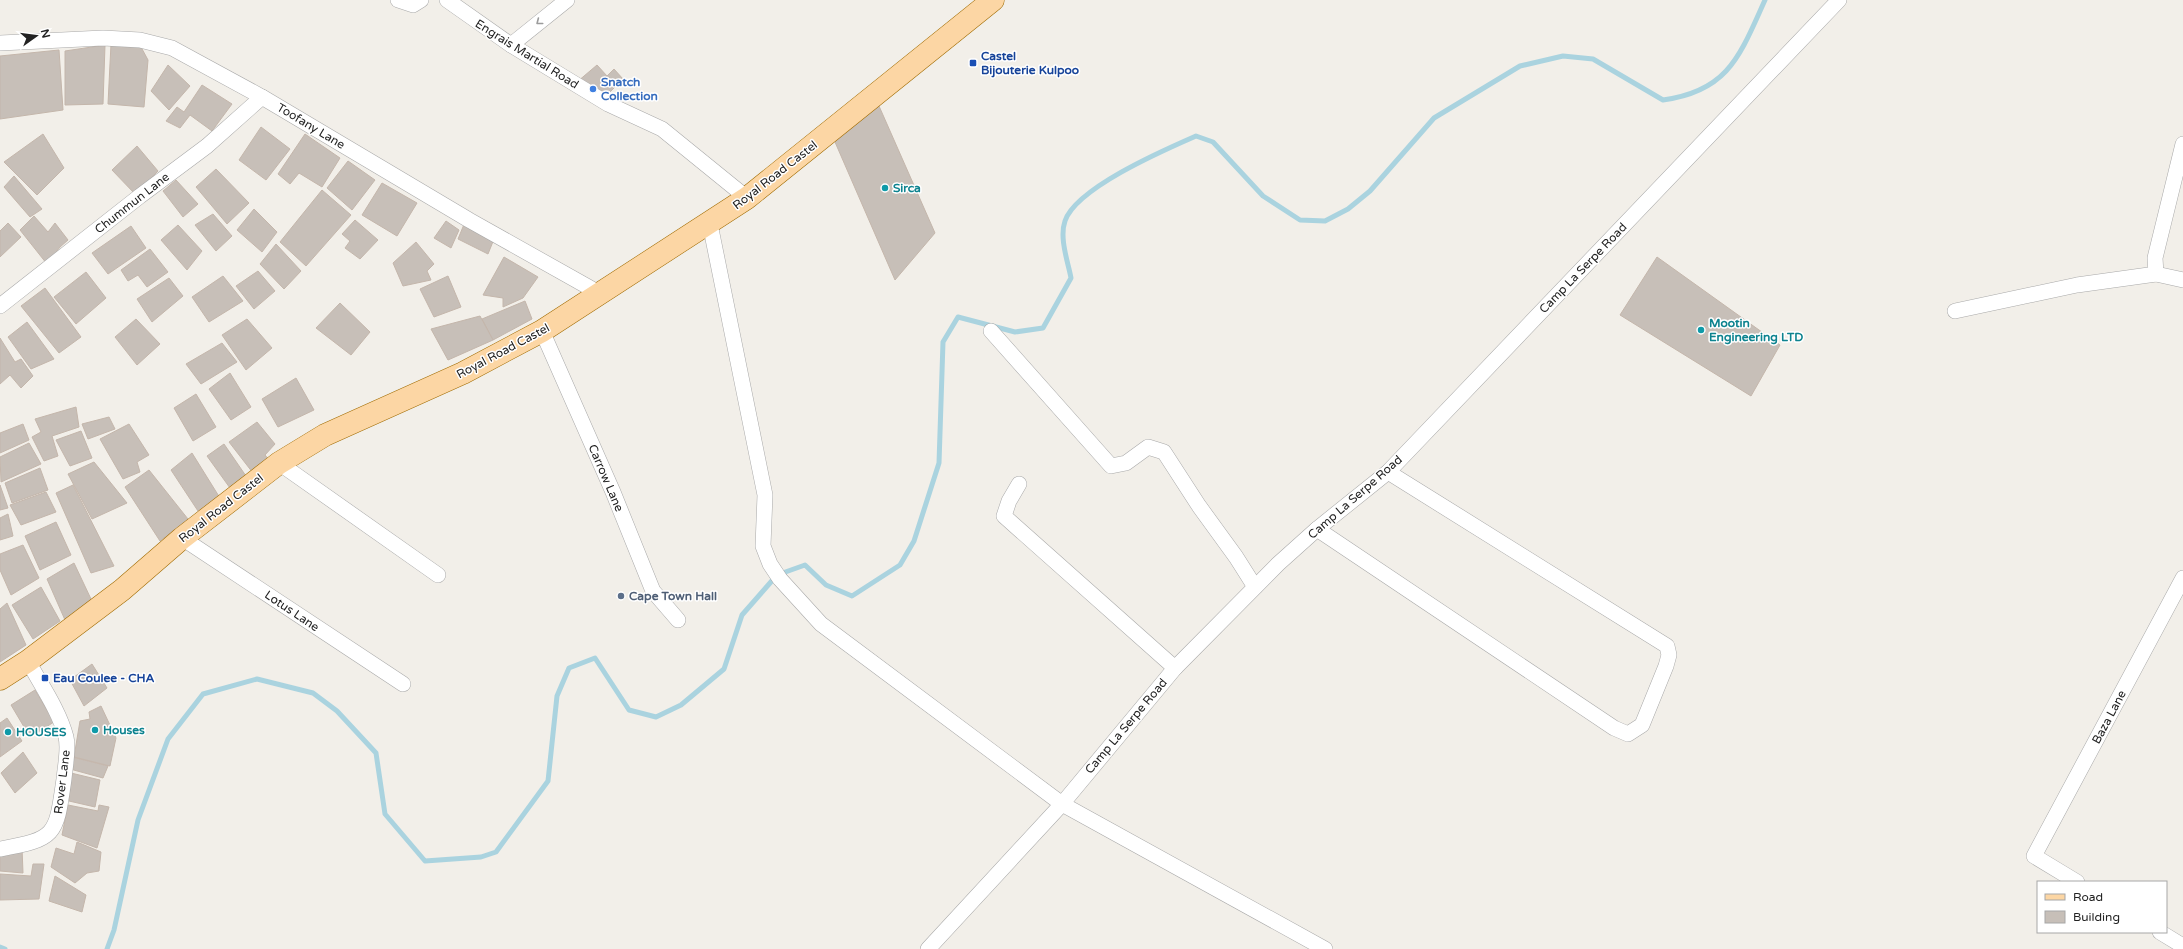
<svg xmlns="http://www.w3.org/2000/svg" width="2183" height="949" viewBox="0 0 2183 949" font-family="'Varela Round',sans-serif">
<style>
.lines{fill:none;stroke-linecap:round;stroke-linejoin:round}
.stream{stroke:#aad3df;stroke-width:5}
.building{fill:#c7bfb8;stroke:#c4b6ab}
.minor-casing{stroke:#a9a9a9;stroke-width:16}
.primary-casing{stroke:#a06b00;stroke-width:23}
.minor{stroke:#fff;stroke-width:15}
.primary{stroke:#fcd6a4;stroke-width:22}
.oneway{stroke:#9c9c9c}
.transit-dot{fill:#1a4fb4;stroke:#fff;stroke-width:1.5}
.shop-dot{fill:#3f7fe0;stroke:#fff;stroke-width:1.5}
.culture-dot{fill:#0f9aa8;stroke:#fff;stroke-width:1.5}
.service-dot{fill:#5c6f8a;stroke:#fff;stroke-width:1.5}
.labels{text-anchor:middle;stroke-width:3;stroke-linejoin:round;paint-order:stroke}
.street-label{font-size:12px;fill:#222;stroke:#fff}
.transit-label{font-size:12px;font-weight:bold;fill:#164399;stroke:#fff;text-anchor:start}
.shop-label{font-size:12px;font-weight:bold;fill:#366cbe;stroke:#fff;text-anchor:start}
.culture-label{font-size:12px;font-weight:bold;fill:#0d838f;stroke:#fff;text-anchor:start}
.service-label{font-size:12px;font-weight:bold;fill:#4e5e75;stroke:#fff;text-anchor:start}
</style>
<rect width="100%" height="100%" fill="#f2efe9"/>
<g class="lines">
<g class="stream">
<path d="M0,947L5,949"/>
<path d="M107,949L114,930L138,820L168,739L203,694L257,679L313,693L337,711L376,753L385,814L425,861L481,857L496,852L548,781L557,696L569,668L595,658L629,710L656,717L681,705L724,669L742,615L777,575L805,565L826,585L852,596L900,565L914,541L939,463L943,342L958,317L1015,332L1043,328L1071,278C1068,262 1059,238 1065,221C1076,188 1164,150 1196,136L1213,142L1263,196L1300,220L1325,221L1348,209L1370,191L1434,118L1520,66L1563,56L1593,59L1663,100C1729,91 1740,55 1765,0"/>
</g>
</g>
<g class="building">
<path d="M111,44L141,47L148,60L144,107L108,104Z"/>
<path d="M105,45L103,104L65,105V51Z"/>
<path d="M59,50L63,110L0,119V56Z"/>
<path d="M168,65L190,86L169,110L151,91Z"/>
<path d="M597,65L607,76L614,69L623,79L604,98L577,82Z"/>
<path d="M202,85L232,104L212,131L190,115L180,128L166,121L177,107L184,112Z"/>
<path d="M879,106L935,233L895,280L835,142Z"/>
<path d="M261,127L290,149L266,180L239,160Z"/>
<path d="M43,134L64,168L37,195L4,162Z"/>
<path d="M305,134L340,158L322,187L299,173L290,184L278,174Z"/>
<path d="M137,146L158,171L135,194L112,170Z"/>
<path d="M348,161L375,180L352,210L327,188Z"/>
<path d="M216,169L249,203L227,224L196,187Z"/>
<path d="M14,176L42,209L30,217L4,187Z"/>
<path d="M176,180L198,204L183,217L163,191Z"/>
<path d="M382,183L417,203L397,236L362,215Z"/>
<path d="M322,190L351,215L306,266L280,242Z"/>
<path d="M254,209L277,232L262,252L237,230Z"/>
<path d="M213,214L232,236L216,251L195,225Z"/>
<path d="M34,216L48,232L55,223L68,240L60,247L47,264L20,230Z"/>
<path d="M355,220L378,240L360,259L345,248L350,241L342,234Z"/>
<path d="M446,221L459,230L451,248L434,238Z"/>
<path d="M465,222L494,239L488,254L458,239Z"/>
<path d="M8,223L21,237L0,257V231Z"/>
<path d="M178,225L202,251L187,270L161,240Z"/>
<path d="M131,226L146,248L108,274L92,253Z"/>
<path d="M416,242L434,264L427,271L431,280L403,286L393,263Z"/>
<path d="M276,244L301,271L284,289L260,264Z"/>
<path d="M150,249L168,272L147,287L138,275L128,281L121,270Z"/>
<path d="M504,257L538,277L523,298L503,307V298L483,295Z"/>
<path d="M1657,257L1780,345L1751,396L1620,315Z"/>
<path d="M258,271L275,291L254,309L236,286Z"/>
<path d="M86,272L106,298L76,324L54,297Z"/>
<path d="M223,276L243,301L209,322L192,297Z"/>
<path d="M448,276L461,307L434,317L420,289Z"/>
<path d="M169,278L183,296L152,322L137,299Z"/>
<path d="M45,288L81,337L59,353L21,306Z"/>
<path d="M525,301L532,319L493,340L482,319Z"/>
<path d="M340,303L370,332L351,355L316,328Z"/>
<path d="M480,316L493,340L448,360L431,329Z"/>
<path d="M136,319L160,344L137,365L115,337Z"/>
<path d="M247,319L272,348L246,370L222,335Z"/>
<path d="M27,322L54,359L31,369L8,337Z"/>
<path d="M0,338L15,362L21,359L33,376L21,388L10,375L0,384Z"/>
<path d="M222,343L237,362L201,384L186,364Z"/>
<path d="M230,373L251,407L231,420L209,389Z"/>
<path d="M296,378L314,410L278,427L262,399Z"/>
<path d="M196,394L216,427L193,441L174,408Z"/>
<path d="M76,407L79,427L52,436L58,456L44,461L32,437L41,432L35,419Z"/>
<path d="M109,417L115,429L88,439L82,424Z"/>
<path d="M257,422L275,444L265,455L270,461L253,473L229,442Z"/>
<path d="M23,424L29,440L0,453V433Z"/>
<path d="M129,424L149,455L137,462L140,472L123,479L100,439Z"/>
<path d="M81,431L92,458L70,466L56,440Z"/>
<path d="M29,443L41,464L1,482L0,457Z"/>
<path d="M224,444L246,476L230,488L207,456Z"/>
<path d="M192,453L220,498L198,511L171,470Z"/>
<path d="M94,462L127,503L92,519L68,474Z"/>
<path d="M40,468L48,490L12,503L5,483Z"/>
<path d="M149,470L188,519L160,541L125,487Z"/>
<path d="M0,485L8,508L0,510Z"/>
<path d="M73,485L114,566L91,573L56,493Z"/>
<path d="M46,492L56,512L21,525L10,505Z"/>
<path d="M8,514L13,536L0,540V518Z"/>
<path d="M56,522L71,555L40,570L25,536Z"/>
<path d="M23,545L39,578L11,595L0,570V554Z"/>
<path d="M74,563L91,599L65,620L47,579Z"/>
<path d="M41,587L60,621L33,639L12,605Z"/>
<path d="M7,603L26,645L0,662V609Z"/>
<path d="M92,664L107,688L84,706L70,680Z"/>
<path d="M35,690L54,722L30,737L11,705Z"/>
<path d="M101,706L116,738L110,766L74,757L80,721L90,719L89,712Z"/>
<path d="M7,718L22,741L0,757V723Z"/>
<path d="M23,752L37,773L15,793L1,773Z"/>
<path d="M72,757L108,766L103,778L70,769Z"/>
<path d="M71,773L100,780L95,807L69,801Z"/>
<path d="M68,805L98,811L99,805L109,807L97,848L62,835Z"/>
<path d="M77,842L101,852L99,871L87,873L75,883L51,867L56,848L74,854Z"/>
<path d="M22,848L23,873L0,871V851Z"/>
<path d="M33,864H44L39,899L0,900V874L31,876Z"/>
<path d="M55,876L86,895L82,912L49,901Z"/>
</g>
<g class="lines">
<defs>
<g id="minor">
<path d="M398,0L413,5L421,0"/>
<path d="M447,0L511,45L608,104L662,129L747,198"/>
<path d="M0,43L103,38L140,40L172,48L262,97L469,220L599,293"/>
<path d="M511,45L567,0"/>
<path d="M710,224L765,495L763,546L770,564L780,579L821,624L1062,804L1325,949"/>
<path d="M2156,274L2155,258L2183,144"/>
<path d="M0,306L140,196L207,146L262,97"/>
<path d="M1955,311L2077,285L2156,274L2183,280"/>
<path d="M542,331L613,492L653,591L678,620"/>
<path d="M991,331L1111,466L1126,463L1148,447L1164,452L1199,506L1236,557L1255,587"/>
<path d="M279,463L438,575"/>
<path d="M1019,484L1009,501L1004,516L1175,668"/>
<path d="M1317,529L1614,728L1628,734L1642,725L1666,666L1669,655L1667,646L1388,472"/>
<path d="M182,538L403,684"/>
<path d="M0,849C57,839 56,835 64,779C65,767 69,749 66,737C59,710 41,685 28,661"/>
<path d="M2077,882L2034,856L2183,578"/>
<path d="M2160,932L2183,946"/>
<path d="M928,949L1062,804L1175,668L1278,564L1317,529L1388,472L1839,0"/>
</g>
<path id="primary" d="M0,679L28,661L122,590L182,538L279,463L325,435L463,373L542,331L747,198L993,0"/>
</defs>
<use href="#minor" class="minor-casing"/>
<use href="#primary" class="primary-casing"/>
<use href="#minor" class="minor"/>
<use href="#primary" class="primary"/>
</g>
<defs><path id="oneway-chevron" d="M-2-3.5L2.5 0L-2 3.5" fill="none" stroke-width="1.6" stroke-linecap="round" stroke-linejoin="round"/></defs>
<use class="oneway" href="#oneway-chevron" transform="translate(539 22) rotate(142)"/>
<g class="transit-dot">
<rect x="969" y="59" width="8" height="8" rx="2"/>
<rect x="41" y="674" width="8" height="8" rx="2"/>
</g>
<circle class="shop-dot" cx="593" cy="89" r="4"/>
<g class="culture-dot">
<circle cx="885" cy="188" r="4"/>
<circle cx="1701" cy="330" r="4"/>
<circle cx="95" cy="730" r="4"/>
<circle cx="8" cy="732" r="4"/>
</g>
<circle class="service-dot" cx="621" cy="596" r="4"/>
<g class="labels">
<g class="street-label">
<text transform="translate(527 54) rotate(32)" y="4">Engrais Martial Road</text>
<text transform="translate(311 126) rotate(31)" y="4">Toofany Lane</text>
<text transform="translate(775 175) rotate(-38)" y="4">Royal Road Castel</text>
<text transform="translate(132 203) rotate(-38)" y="4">Chummun Lane</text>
<text transform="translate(1583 268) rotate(-46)" y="4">Camp La Serpe Road</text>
<text transform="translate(503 351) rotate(-28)" y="4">Royal Road Castel</text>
<text transform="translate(606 478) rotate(67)" y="4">Carrow Lane</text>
<text transform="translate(1355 497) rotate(-41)" y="4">Camp La Serpe Road</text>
<text transform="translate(221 508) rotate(-38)" y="4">Royal Road Castel</text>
<text transform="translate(292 611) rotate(34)" y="4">Lotus Lane</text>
<text transform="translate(2109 717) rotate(-62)" y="4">Baza Lane</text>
<text transform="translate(1126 726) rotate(-50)" y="4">Camp La Serpe Road</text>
<text transform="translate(62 782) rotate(-83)" y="4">Rover Lane</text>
</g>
<g class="transit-label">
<text x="981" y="60">Castel<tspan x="981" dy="14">Bijouterie Kulpoo</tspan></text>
<text x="53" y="682">Eau Coulee - CHA</text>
</g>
<g class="shop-label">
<text x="601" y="86">Snatch<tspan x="601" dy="14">Collection</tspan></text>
</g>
<g class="culture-label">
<text x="893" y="192">Sirca</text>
<text x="1709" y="327">Mootin<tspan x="1709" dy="14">Engineering LTD</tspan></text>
<text x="103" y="734">Houses</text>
<text x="16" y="736">HOUSES</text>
</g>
<g class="service-label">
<text x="629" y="600">Cape Town Hall</text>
</g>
</g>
<rect x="2037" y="881" width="130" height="52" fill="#ffffff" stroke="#a7a7a7"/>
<rect x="2045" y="894" width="20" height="6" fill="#fcd6a4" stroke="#a7a7a7"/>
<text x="2073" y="901" font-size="12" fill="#222222">Road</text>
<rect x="2045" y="911" width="20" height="12" fill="#c7bfb8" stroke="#a7a7a7"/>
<text x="2073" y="921" font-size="12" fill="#222222">Building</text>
<g transform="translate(36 36) rotate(76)" stroke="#ffffff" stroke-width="3" paint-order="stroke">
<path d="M0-3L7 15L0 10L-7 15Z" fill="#222222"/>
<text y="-6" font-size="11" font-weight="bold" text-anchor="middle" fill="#222222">N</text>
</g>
</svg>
